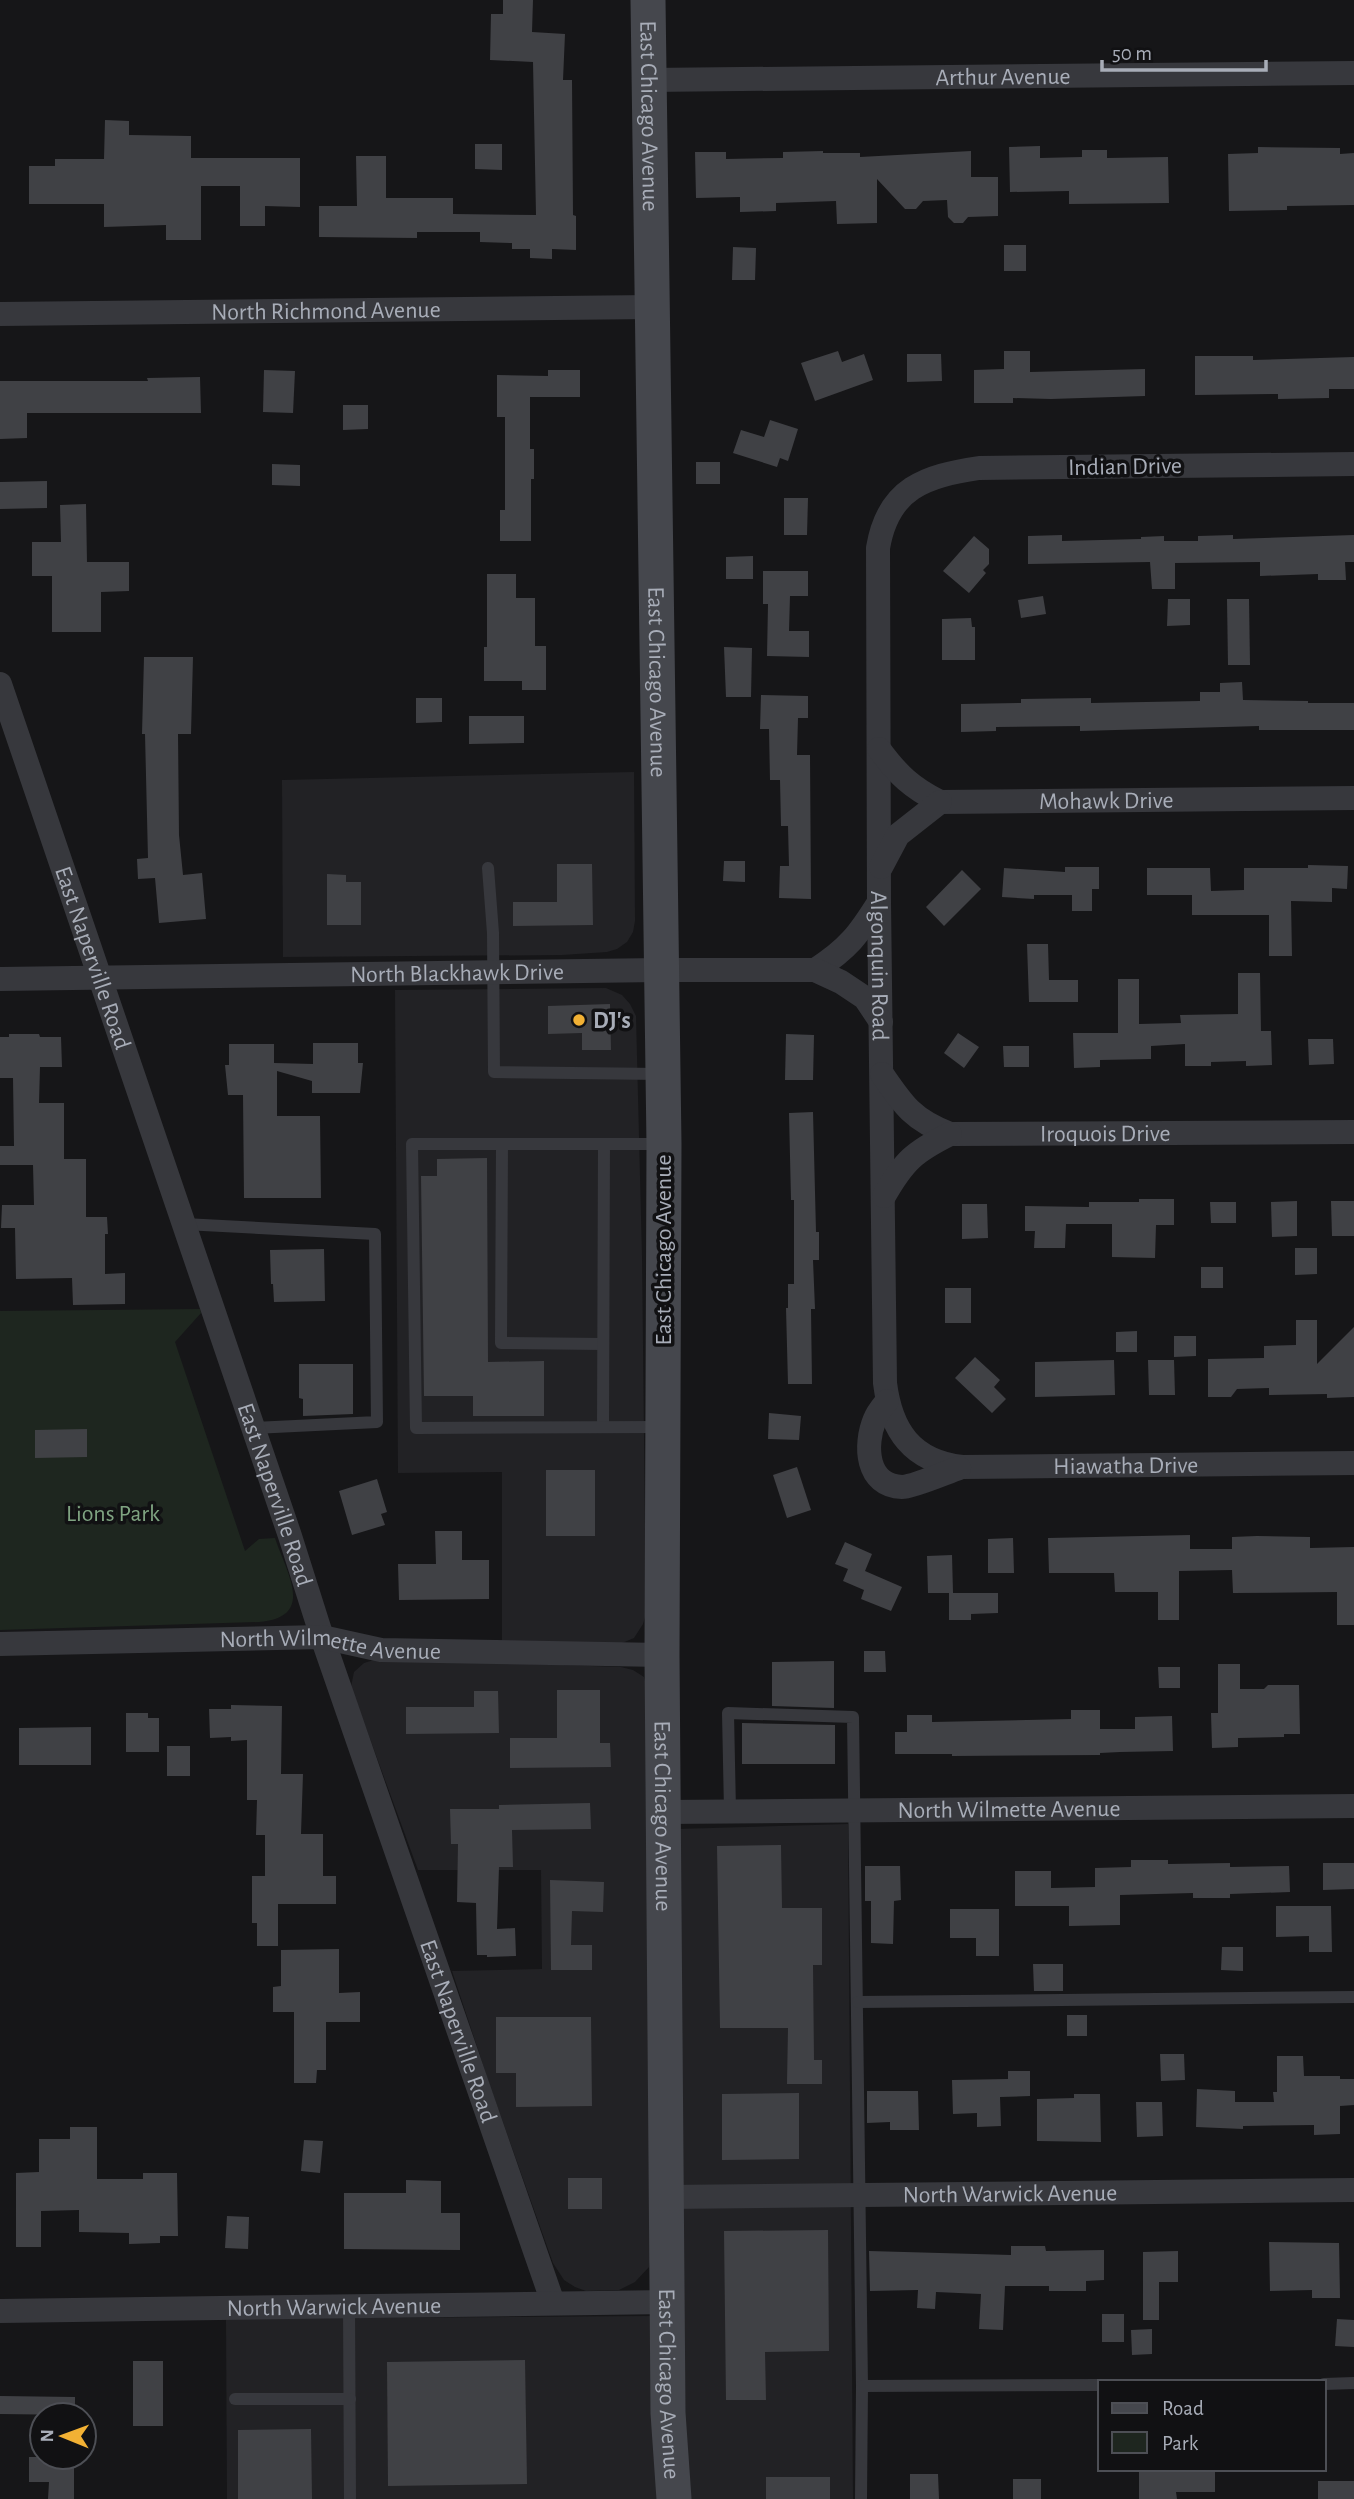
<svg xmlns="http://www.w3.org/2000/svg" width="1354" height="2499" viewBox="0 0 1354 2499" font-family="'Alegreya Sans',sans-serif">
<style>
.built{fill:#222225}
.green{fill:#1e261f}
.building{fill:#404145}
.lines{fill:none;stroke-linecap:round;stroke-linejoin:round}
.lane{stroke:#37383d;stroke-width:12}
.street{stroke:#37383d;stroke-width:24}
.secondary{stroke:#45474d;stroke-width:35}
.poi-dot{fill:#f2b134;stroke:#111113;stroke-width:2.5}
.labels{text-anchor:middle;stroke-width:7;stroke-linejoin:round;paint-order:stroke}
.street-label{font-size:24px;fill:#a8adb8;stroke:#111113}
.poi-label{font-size:24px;font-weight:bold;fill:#a8adb8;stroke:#111113;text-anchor:start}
.park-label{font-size:24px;fill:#7fa381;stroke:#111113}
</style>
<rect width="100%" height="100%" fill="#161618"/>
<g class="built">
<path d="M634,772L635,921L633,932L627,942L617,949L607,952L562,955L283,957L282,780Z"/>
<path d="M606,988L622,995L630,1004L636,1016L642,1256L646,1613L643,1624L634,1638L622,1643H502V1472L398,1473L395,990Z"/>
<path d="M377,1659L621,1667L633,1670L644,1677L647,1689L652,2251L649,2267L635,2282L619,2290L586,2291L575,2287L564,2280L553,2263L490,2086L452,1971L542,1969L541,1870H418L351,1687L354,1672L364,1663Z"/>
<path d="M848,1824L853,2499H688L680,2409L677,1829Z"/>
<path d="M651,2316L660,2499H227L226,2319Z"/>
</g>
<path class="green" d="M200,1309L201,1313L175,1342L245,1551L259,1539L275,1538C287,1574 316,1617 259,1622L0,1630V1311Z"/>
<g class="building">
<path d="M503,0H533L532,32L565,34L563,80H572L573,215L576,216V250L552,249V259L530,258V249H512V243L480,242V232H417V238L319,237V206H357L356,156H386V198H453V214L536,215L533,62L490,60L491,14H503Z"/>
<path d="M105,120L129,121V135L191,136V158H300V207L265,206V226H240V186H201V240H166V225L104,227V204H29V166H55V159H104Z"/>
<path d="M475,144H502V170L475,169Z"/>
<path d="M1040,146V158L1082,157V150H1107V158L1168,157L1169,203L1069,204V191L1010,192L1009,147Z"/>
<path d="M1258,147L1340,148V154L1354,153V205L1287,206V210L1229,211L1228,154L1258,153Z"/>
<path d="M823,151V153H860V157L971,151V177H998V216L968,217L963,223H954L948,217L947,200L923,201L916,209H905L877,179V223L837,224L836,201L776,203V211L740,212V197L696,198L695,152H726V159L783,158V152Z"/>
<rect x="1004" y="245" width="22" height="26"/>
<path d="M733,247L756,248L755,280H732Z"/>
<path d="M838,351L842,362L864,354L873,380L815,401L801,363Z"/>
<path d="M1004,351H1030V372L1145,369V396L1051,399L1013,398V403H974V370L1004,369Z"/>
<path d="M907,354H941L942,381L907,382Z"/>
<path d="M1195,356H1253V360L1354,357V389H1329V398L1278,399V394L1195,395Z"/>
<path d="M264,370L295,371L293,413L263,412Z"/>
<path d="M548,370H580V397H530V449H534V479H531V541H500V510H505V417H497V375L548,376Z"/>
<path d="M200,377L201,413H27V438L0,439V381H148L147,378Z"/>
<path d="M343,405H368V429L343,430Z"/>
<path d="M770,420L798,429L788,461L780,458L777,467L733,453L741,430L764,437Z"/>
<rect x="696" y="462" width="24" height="22"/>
<path d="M272,464L300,465V486L272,485Z"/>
<path d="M47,481V508L0,509V482Z"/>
<path d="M784,498H808L807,535H784Z"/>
<path d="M86,504L87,562H129V591L101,592V632H52V576H32V542H61L60,505Z"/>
<path d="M1062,535V541L1141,539V537L1164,536V541H1198V536L1233,535V539L1354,535V562H1345L1346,580H1318V574L1260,576V562L1175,563V589H1152L1150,562L1028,564V536Z"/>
<path d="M974,536L989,549V564L983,570L986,573L969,593L943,571Z"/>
<path d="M753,556V579H726V557Z"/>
<path d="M763,571H808V596H790L789,631H809V657L767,656L768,604H763Z"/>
<path d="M487,574H516V598H535V646H546V690H522V681H484V647H487Z"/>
<path d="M1043,596L1046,614L1021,618L1018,600Z"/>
<path d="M1168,599H1190V625L1167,626Z"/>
<path d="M1227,599H1249L1250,665H1228Z"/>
<path d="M971,618L972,627H975V660H942V619Z"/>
<path d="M724,647L752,648L751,697H726Z"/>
<path d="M144,657H193L191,734H178L179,835L183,875L202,873L206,919L159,923L155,878L138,879L137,859L148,858L145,734H142Z"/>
<path d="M1242,682L1243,700L1308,701V703H1354V730H1259V726L1080,731V726L996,727V731L961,732V704L1021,703V699L1091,698V703L1200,701V692H1220V683Z"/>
<path d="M761,695L808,696V718H798L797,755H810L811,899L779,898L780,866H789L788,826H781L780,780H770L769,729H760Z"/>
<path d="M416,698H442V722L416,723Z"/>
<path d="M469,716H524V743L469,744Z"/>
<path d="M724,861H745V882L723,881Z"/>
<path d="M557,864H592L593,925L513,926V902H557Z"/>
<path d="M1308,865L1348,866L1347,889L1332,888V902L1291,901L1292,956H1269V915H1192V895H1147V868H1210L1211,891L1244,890V868H1308Z"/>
<path d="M1065,867H1099V889H1092V911H1072V895H1034V899L1002,897L1004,868L1065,872Z"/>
<path d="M962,870L981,889L944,926L926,907Z"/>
<path d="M327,874L346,875V882H361V925H327Z"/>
<path d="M1027,944H1048L1049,980H1078V1002H1029Z"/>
<path d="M1238,973H1260L1261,1031H1271L1272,1065L1246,1066V1061L1211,1062V1066H1185V1044L1151,1046V1059L1100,1060V1067L1074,1068L1073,1033H1118V979H1139V1024L1181,1023L1180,1015L1238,1014Z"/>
<path d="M610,1004L611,1050H582V1033L548,1034V1006Z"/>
<path d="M958,1033L979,1047L964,1068L944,1053Z"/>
<path d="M9,1034H39L40,1037H61L62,1067H40L39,1103H64V1159H86V1217H107L108,1234H105V1274L125,1273V1304L73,1305L72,1278L16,1279L15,1228H1L2,1205H34L33,1165H0V1146H14L13,1078H0V1037H9Z"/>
<path d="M786,1034L814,1035L813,1080H785Z"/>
<path d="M1308,1039H1333L1334,1064L1309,1065Z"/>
<path d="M313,1043H358V1063H363L360,1093H312V1081L277,1071V1116H320L321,1198H244L243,1095H228L225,1065H229V1044H274V1063L313,1064Z"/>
<path d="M1003,1046H1029V1067H1004Z"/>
<path d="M813,1112L816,1232H819V1260H813L815,1309H811L812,1384H788L786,1308H788V1284H794V1200H791L789,1113Z"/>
<path d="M487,1158L488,1362L544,1361V1416H473V1396H424L421,1176H437V1159Z"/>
<path d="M1139,1199H1174V1225H1156L1155,1258L1112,1257V1224H1066L1065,1248H1034L1035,1231H1025V1206L1089,1207V1202H1139Z"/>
<path d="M1297,1201V1236L1272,1237L1271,1202Z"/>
<path d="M1331,1201H1354V1236H1332Z"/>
<path d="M1210,1202H1236V1223H1211Z"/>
<path d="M962,1204H987L988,1238L962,1239Z"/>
<path d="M1295,1248H1317V1274L1295,1275Z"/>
<path d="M324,1249L325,1301L274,1302L273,1284H271L270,1250Z"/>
<rect x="1201" y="1267" width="22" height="21"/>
<rect x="945" y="1288" width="26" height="35"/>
<path d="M1296,1320H1317V1364L1354,1327V1397L1327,1398V1394L1269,1395V1388L1237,1389L1231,1397H1208V1359L1264,1358V1346L1296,1345Z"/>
<path d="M1137,1331V1352H1116V1332Z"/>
<path d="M1174,1336H1196V1356L1174,1357Z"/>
<path d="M975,1357L1000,1380L994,1387L1006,1399L992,1413L955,1378Z"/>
<path d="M1114,1360L1115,1395L1035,1397V1362Z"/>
<path d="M1148,1360H1174L1175,1395H1149Z"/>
<path d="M299,1364H353V1414L303,1416V1399L299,1398Z"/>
<path d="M769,1413L801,1416L799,1440L768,1439Z"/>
<path d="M87,1429V1457L35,1458V1430Z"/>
<path d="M797,1467L811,1510L787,1518L773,1475Z"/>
<rect x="546" y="1470" width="49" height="66"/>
<path d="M377,1479L387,1512L381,1514L385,1525L352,1535L339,1491Z"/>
<path d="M435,1531H462V1560H489V1599L399,1600L398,1564H436Z"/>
<path d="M1190,1535V1549H1232V1537L1257,1536L1310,1537V1548L1354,1547V1625H1337V1592L1233,1593L1232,1570L1179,1571V1620H1158V1592H1115L1114,1573H1049L1048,1538Z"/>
<path d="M1013,1538L1014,1573H988V1539Z"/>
<path d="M845,1542L872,1554L865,1571L902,1587L891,1611L861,1599L864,1590L843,1581L848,1569L835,1564Z"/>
<path d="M952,1555L953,1593H928L927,1556Z"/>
<path d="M949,1593H998V1613L971,1614V1620H949Z"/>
<path d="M864,1651H885L886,1672H864Z"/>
<path d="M834,1661V1708L772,1706V1662Z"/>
<path d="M1218,1664H1240V1689H1264L1268,1685H1299L1300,1734H1284V1737L1238,1738V1747L1212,1748L1211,1713H1218Z"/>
<path d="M1158,1667H1180V1688H1159Z"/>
<path d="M557,1690H600V1743H610L611,1767L510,1768V1738H557Z"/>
<path d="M474,1691H498L499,1733L406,1734V1707H474Z"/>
<path d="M231,1705L282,1706L281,1774H303L301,1834H323V1876H336V1904H278V1946H257V1923H252V1876H265V1835H256L257,1800H247V1740L231,1741V1737L210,1738L209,1709H231Z"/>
<path d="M1071,1710H1100V1729H1135V1717L1172,1716L1173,1751L1120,1752L1100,1753V1755L952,1756V1754H895V1732H907V1715H932V1722L1071,1719Z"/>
<path d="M126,1713H148V1718H159V1752H126Z"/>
<path d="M742,1723L835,1725V1764H742Z"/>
<path d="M91,1727V1765H19V1728Z"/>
<rect x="167" y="1746" width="23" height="30"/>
<path d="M590,1803L591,1829L512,1830L513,1867H499L497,1929L515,1928L516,1956L487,1957V1955H477L476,1903L457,1902L458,1844H451L450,1809H499V1805Z"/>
<path d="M781,1845L782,1908H822V1965H813L814,2060H822V2084H787L788,2028H720L717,1846Z"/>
<path d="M1131,1860H1168V1864L1230,1863V1867L1289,1866L1290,1892L1230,1894V1898H1193V1893L1120,1895V1925L1069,1926V1906H1015V1871H1051V1888L1095,1887V1868L1131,1867Z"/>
<path d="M1323,1863H1354V1889L1323,1890Z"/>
<path d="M865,1866H900L901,1900L894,1901L893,1944L871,1943V1901H865Z"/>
<path d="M550,1880L604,1882L603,1912L572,1911L571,1945H592V1970H551Z"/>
<path d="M1276,1906H1331L1332,1952H1309V1936L1276,1937Z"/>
<path d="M950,1909H999V1956H976V1938H950Z"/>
<path d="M1222,1947H1243V1971L1221,1970Z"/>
<path d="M339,1949V1993L360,1992V2022H326V2070H317L316,2083H294V2012H273V1987L281,1986V1950Z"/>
<path d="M1033,1964H1063V1991H1034Z"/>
<rect x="1067" y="2015" width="20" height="21"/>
<path d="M496,2017H591L592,2106L516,2107V2073H496Z"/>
<path d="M1160,2054H1184L1185,2080L1161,2081Z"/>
<path d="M1277,2056H1303L1304,2076H1340V2079H1354V2105L1340,2106V2134L1314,2135V2125L1243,2126V2129L1196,2127L1197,2089L1235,2091V2102H1274L1273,2092H1277Z"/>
<path d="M1008,2071H1030V2096L1000,2097L1001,2126L977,2127V2113L953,2114L952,2080L1008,2079Z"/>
<path d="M867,2091H918L919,2130H890V2122L867,2123Z"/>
<path d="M799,2093V2159L722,2160V2094Z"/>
<path d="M1074,2094H1100L1101,2142L1037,2141V2099L1074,2098Z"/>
<path d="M1136,2102H1162L1163,2136L1137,2137Z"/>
<path d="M70,2127H97V2179H143V2173H177L178,2236H160V2243L129,2244V2233L79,2232V2210L41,2211V2247H16V2173L39,2172V2139H70Z"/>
<path d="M304,2140L323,2141L320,2173L301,2171Z"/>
<rect x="568" y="2178" width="34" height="31"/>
<path d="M406,2180L441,2181V2213H460V2250L344,2249V2193H406Z"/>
<path d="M227,2216L249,2217L248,2249L225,2248Z"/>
<path d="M828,2230L829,2351L765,2352L766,2400H726L724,2231Z"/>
<path d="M1269,2242L1339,2243L1340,2298H1312V2290L1270,2291Z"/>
<path d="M1011,2246H1045L1046,2251L1104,2250V2280L1086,2281V2291H1049V2286H1005L1003,2330L979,2329L981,2294L936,2292L935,2309L917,2308L918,2290L870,2291L869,2251L1011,2255Z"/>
<path d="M1178,2251V2282H1159V2320H1143V2252Z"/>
<rect x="1102" y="2314" width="22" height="28"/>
<path d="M1337,2319L1354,2320V2347L1335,2346Z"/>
<path d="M1152,2329V2354L1132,2355L1131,2330Z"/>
<path d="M525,2360L527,2484L388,2486L387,2362Z"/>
<rect x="133" y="2361" width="30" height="65"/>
<path d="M0,2396L75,2397V2415L0,2414Z"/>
<path d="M311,2429L312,2499H238V2430Z"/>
<path d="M29,2457H74V2499H48L49,2482H29Z"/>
<path d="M1139,2469H1215V2492H1176L1177,2499H1139Z"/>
<path d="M910,2474H938L939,2499H910Z"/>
<rect x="766" y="2477" width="64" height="22"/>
<rect x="1013" y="2479" width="28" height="20"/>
<rect x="1318" y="2481" width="36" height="18"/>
</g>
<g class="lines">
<g class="lane">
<path d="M488,868L493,933L494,1072L661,1074"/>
<path d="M502,1144L501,1343L603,1344"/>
<path d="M184,1224L375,1234L377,1422L253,1428"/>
<path d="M603,1427L604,1144"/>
<path d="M660,1427L416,1428L412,1144H663"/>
<path d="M730,1811L728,1713L853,1717L862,2386"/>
<path d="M858,2002L1354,1997"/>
<path d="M349,2306L350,2499"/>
<path d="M1324,2384L1354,2383"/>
<path d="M235,2399H350"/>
<path d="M861,2499L862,2386L1100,2385"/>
</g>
<g class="street">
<path id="s1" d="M649,80L1354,73"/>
<path id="s2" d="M0,314L652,307"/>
<path id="s3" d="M1354,464L979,468C925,476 888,488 878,548L879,902L885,1383C891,1431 912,1461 962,1467L1354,1463"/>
<path id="s4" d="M0,684L290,1536L322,1637L553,2303"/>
<path id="s5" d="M879,749C898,775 912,788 940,802L1354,798"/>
<path d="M881,867L898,835L940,802"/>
<path d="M815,970C848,949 859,934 879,902"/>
<path id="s6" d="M0,979L660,970H815L841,982L865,998L881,1022"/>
<path id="s7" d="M882,1074C903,1105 913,1120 950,1134L1354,1132"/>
<path d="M884,1196C904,1161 914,1152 950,1134"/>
<path d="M887,1401C883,1406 877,1413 875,1419C864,1445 866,1486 902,1487C913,1487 947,1472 959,1468"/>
<path id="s8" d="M0,1644L322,1637L381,1650L662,1655"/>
<path id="s9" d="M664,1812L1354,1806"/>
<path id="s10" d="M667,2197L1354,2190"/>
<path id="s11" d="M0,2311L668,2302"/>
</g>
<path class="secondary" id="s12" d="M648,0L664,1144L662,1655L668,2413L674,2499"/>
</g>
<circle class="poi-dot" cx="579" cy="1020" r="7"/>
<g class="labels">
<g class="street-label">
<text dy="8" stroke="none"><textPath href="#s1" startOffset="354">Arthur Avenue</textPath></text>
<text dy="8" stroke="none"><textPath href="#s12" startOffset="116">East Chicago Avenue</textPath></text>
<text dy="8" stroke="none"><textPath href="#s2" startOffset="326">North Richmond Avenue</textPath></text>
<text transform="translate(1125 466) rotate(-1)" y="8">Indian Drive</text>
<text dy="8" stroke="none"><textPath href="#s12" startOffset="682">East Chicago Avenue</textPath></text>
<text dy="8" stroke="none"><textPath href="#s5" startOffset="248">Mohawk Drive</textPath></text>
<text dy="8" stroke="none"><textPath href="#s4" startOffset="289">East Naperville Road</textPath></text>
<text dy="8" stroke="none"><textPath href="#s3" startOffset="934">Algonquin Road</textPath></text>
<text dy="8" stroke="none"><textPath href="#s6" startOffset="457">North Blackhawk Drive</textPath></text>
<text dy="8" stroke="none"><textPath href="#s7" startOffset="248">Iroquois Drive</textPath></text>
<text transform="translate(663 1250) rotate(-90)" y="8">East Chicago Avenue</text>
<text dy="8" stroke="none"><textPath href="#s3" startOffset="1640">Hiawatha Drive</textPath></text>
<text dy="8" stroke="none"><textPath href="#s4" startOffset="856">East Naperville Road</textPath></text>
<text dy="8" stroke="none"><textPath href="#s8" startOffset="331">North Wilmette Avenue</textPath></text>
<text dy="8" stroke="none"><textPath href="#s9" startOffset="345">North Wilmette Avenue</textPath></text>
<text dy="8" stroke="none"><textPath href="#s12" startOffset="1816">East Chicago Avenue</textPath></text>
<text dy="8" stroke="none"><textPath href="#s4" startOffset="1423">East Naperville Road</textPath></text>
<text dy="8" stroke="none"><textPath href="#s10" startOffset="343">North Warwick Avenue</textPath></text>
<text dy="8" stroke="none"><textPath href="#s11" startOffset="334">North Warwick Avenue</textPath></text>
<text dy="8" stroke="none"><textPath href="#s12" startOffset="2384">East Chicago Avenue</textPath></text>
</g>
<g class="poi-label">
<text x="593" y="1028">DJ's</text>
</g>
<g class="park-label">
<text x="113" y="1521">Lions Park</text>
</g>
</g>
<rect x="1098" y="2380" width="228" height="91" fill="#111113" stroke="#4d4f55" stroke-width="2"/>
<rect x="1112" y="2403" width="35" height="10" fill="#45474d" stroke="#4d4f55" stroke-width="2"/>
<text x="1162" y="2415" font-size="21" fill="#a8adb8">Road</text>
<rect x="1112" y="2432" width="35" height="21" fill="#1e261f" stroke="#4d4f55" stroke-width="2"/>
<text x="1162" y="2450" font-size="21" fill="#a8adb8">Park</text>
<g transform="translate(63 2436) rotate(271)"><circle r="33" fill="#111113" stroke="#4d4f55" stroke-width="2"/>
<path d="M0-5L12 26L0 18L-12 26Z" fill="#f2b134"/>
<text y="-10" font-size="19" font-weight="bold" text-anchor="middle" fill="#a8adb8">N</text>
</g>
<path d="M1102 60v10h164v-10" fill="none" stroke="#a8adb8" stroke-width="3.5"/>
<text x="1112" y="60" font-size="21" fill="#a8adb8" stroke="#111113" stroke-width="5" paint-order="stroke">50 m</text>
</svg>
